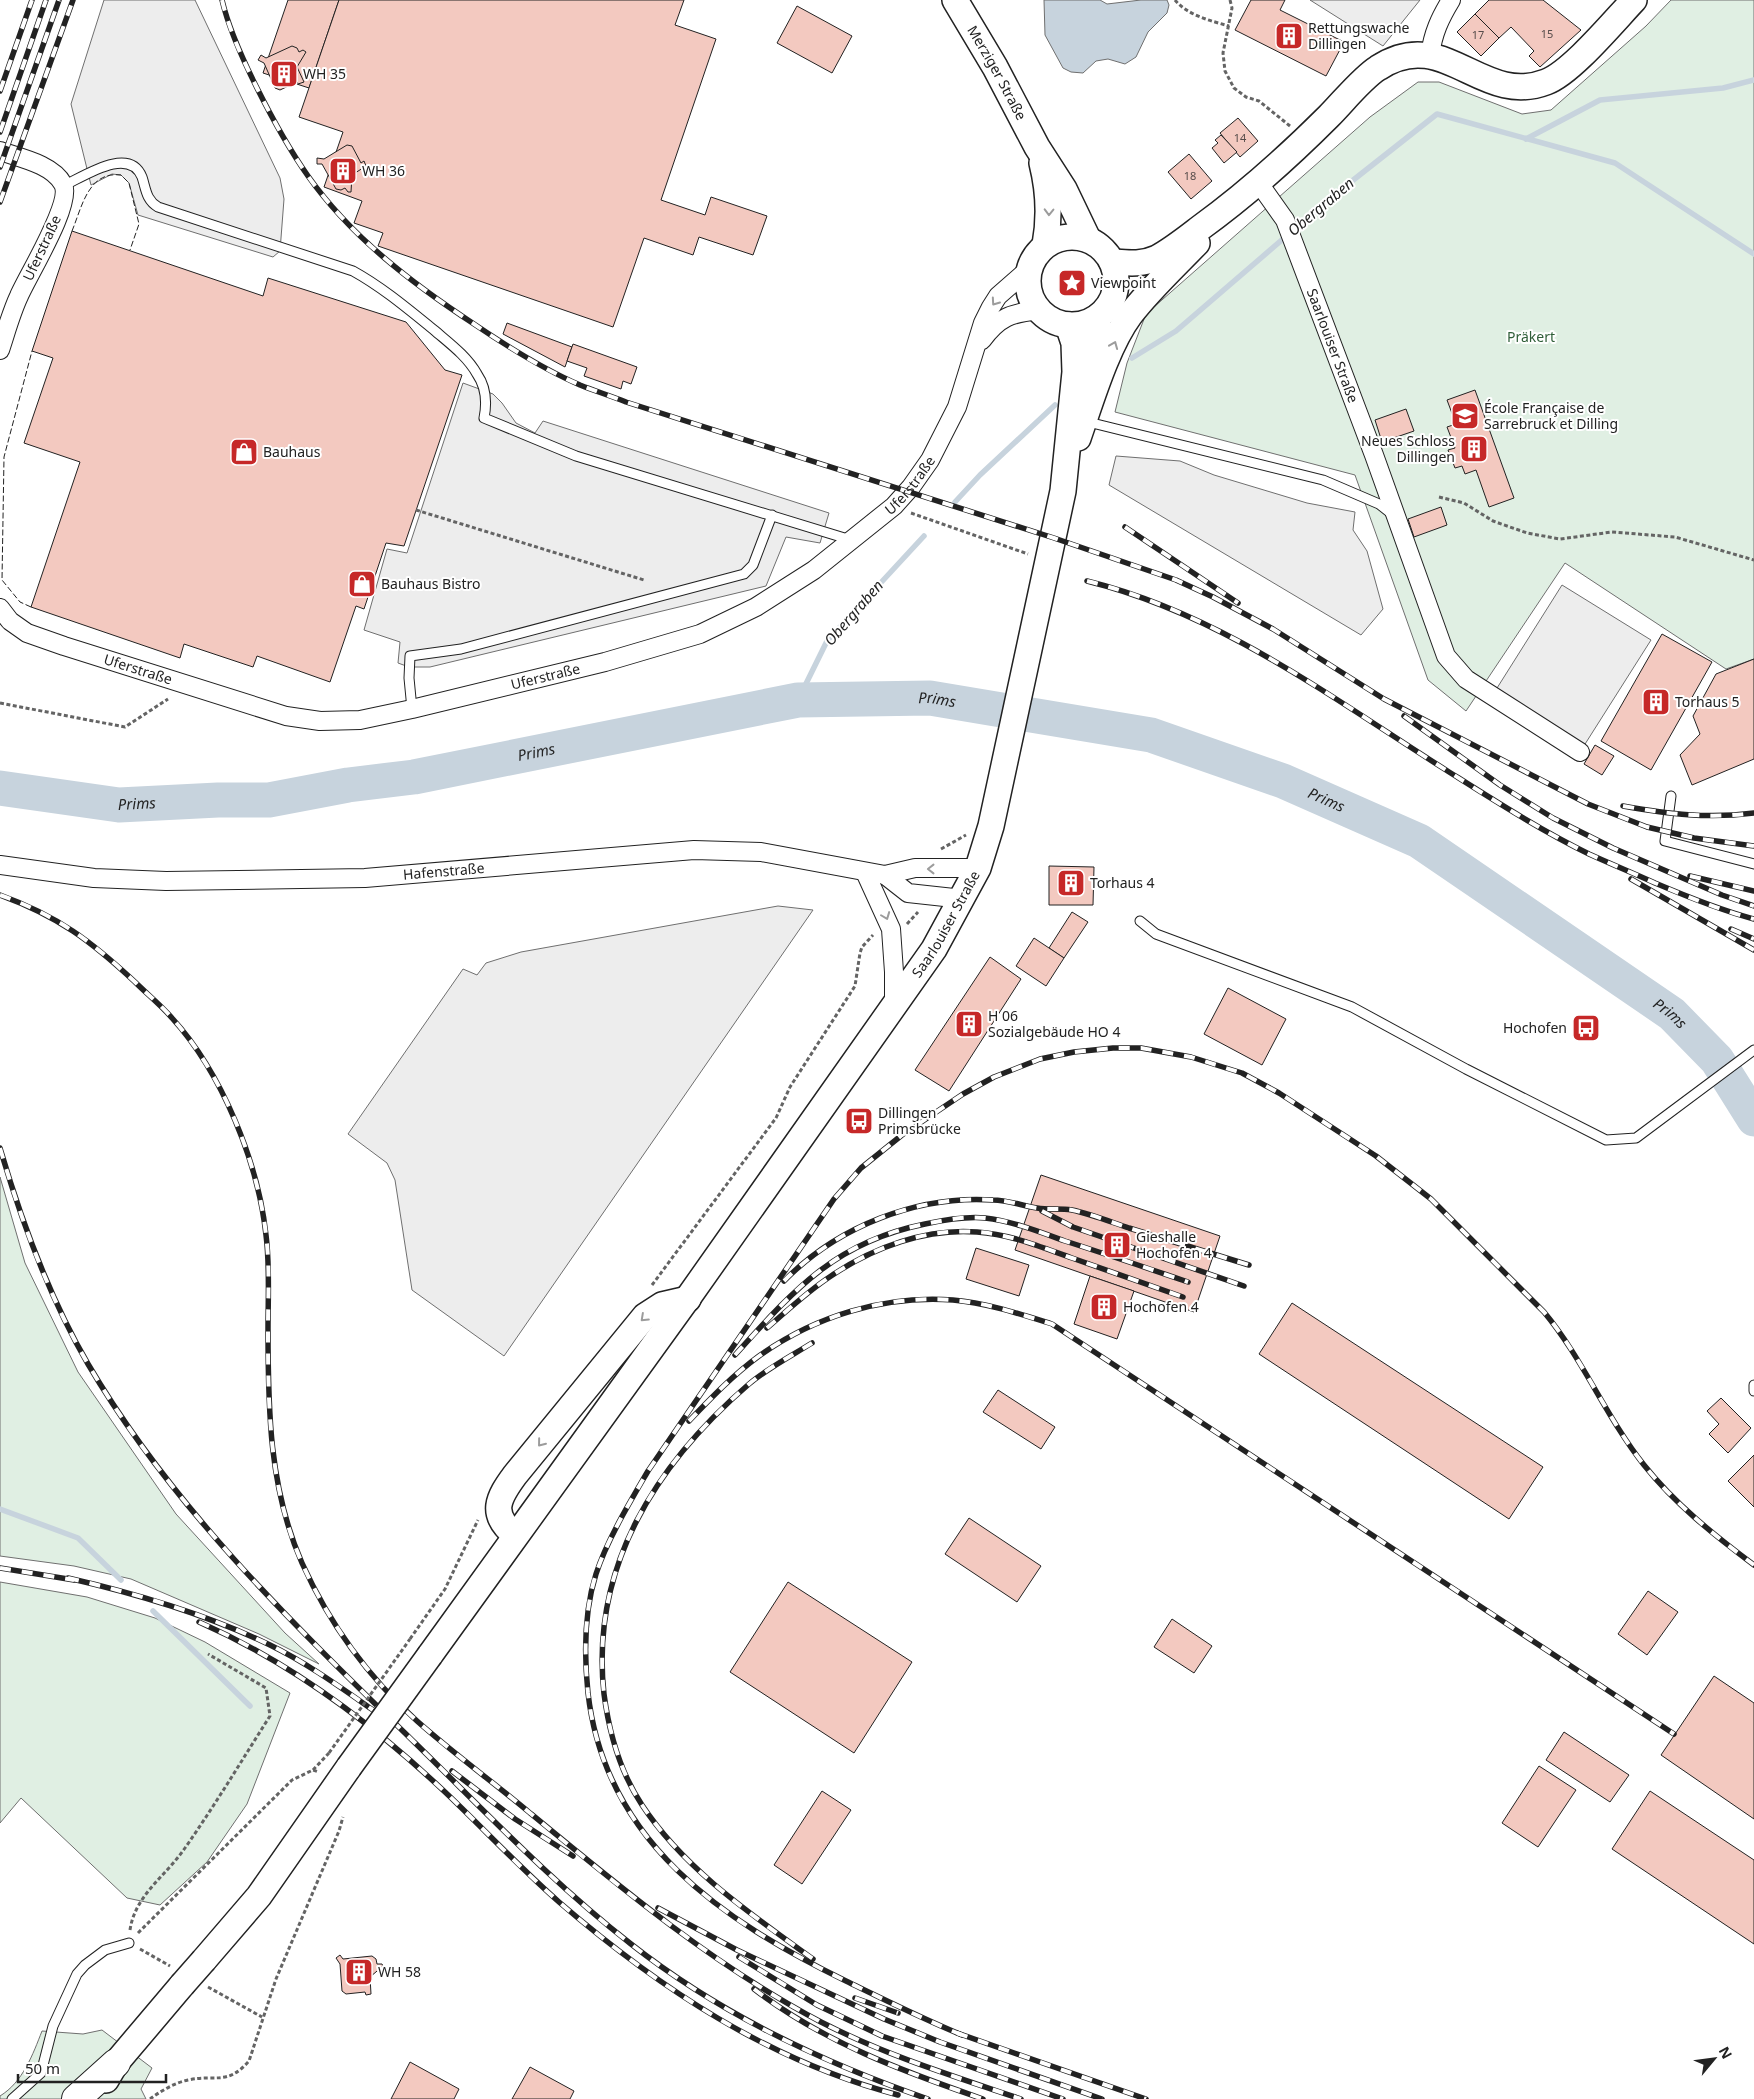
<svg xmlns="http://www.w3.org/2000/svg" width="1754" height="2099" viewBox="0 0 1754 2099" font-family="'Noto Sans',sans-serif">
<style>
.green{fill:#e0efe3;stroke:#6f6f6f}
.parking{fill:#ededed;stroke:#6f6f6f}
.water{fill:#c7d3dd;stroke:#6f6f6f}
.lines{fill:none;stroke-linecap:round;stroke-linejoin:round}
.stream{stroke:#c7d3dd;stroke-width:5.5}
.river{stroke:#c7d3dd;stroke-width:35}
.building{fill:#f3c9c0;stroke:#222}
.service-casing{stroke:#222;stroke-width:11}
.minor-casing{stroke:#222;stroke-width:20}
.secondary-casing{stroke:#222;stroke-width:28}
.primary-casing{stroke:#222;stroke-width:30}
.path{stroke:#646464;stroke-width:3;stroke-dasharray:4 2.5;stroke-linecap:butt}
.service{stroke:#fff;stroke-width:9}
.minor{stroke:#fff;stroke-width:18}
.secondary{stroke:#fff;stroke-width:25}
.primary{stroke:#fff;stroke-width:28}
.rail-casing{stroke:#222;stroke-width:5.5}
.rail{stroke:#fff;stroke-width:4;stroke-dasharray:11;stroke-linecap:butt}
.secondary-bridge-casing{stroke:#222;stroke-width:28;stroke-linecap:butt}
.path-bridge{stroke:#646464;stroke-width:3;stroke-dasharray:4 2.5;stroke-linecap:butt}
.secondary-bridge{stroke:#fff;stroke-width:25}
.fence{stroke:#222;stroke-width:1;stroke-dasharray:6 2.5;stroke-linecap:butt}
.oneway{stroke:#9c9c9c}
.labels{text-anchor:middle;stroke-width:4;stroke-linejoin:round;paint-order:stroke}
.number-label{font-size:11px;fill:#564c4a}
.poi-label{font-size:14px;fill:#222;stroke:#fff;text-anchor:start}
.street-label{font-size:14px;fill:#222;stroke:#fff}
.park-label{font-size:14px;fill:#2f5e38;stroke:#fff}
.water-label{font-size:15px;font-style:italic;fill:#222;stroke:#fff}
</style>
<rect width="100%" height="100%" fill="#fff"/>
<g class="green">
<path d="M1671,0H1754V659L1726,669L1565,563L1466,711L1428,680L1355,475L1115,412L1127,363L1146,314L1370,117L1418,82H1439L1522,114L1551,110L1646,26Z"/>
<path d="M0,1177L25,1263L78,1372L176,1514L285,1633L319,1664L259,1634L131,1579L74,1566L0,1556Z"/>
<path d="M0,1582L87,1597L155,1618L205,1642L290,1693L247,1804L207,1862L160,1905L127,1898L21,1798L0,1823Z"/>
<path d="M102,2030L152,2068L141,2089L146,2099H0V2096C23,2082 33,2054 42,2031L83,2034Z"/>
</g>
<g class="parking">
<path d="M104,0H195L280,178L284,199L280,251L273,257L138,215L129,183L121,175L112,174L91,185L71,104Z"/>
<path d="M1310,0H1420L1383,46Z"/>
<path d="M463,383L493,394L502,403L516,423L535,433L543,421L829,513L820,543L786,537L766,586L430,667H409L398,663L400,642L364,630L387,549L407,553Z"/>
<path d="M1116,456L1180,461L1214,475L1307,503L1355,512L1353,530L1367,551L1383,609L1361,635L1109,485Z"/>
<path d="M1562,585L1651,640L1580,752L1492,696Z"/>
<path d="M778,906L813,910L504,1356L412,1290L395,1180L387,1163L348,1134L463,969L477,975L486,963L521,952Z"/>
</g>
<path class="water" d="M1044,0H1100L1107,4L1141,0H1167L1169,5L1167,13L1148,32L1136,57L1125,64L1108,59L1096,61L1083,73L1071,72L1063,68L1045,35Z"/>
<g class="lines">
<g class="stream">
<path d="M1526,139L1600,100L1723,88L1754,80"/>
<path d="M1132,358L1176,331L1333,196L1437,114L1615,163L1754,254"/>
<path d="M955,502L980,475L1055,405"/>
<path d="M798,700L827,641L924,536"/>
<path d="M0,1509L78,1538L121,1580"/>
<path d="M153,1611L250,1706"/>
</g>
<path class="river" id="s1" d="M0,788L119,805L218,800H269L348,785L414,777L798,700L930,698L1151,735L1283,781L1419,841L1672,1014L1717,1060L1754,1119"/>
</g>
<g class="building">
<path d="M288,0H339L309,88L263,73Z"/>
<path d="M339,0H684L675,25L716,39L661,200L705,215L711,197L767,216L753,255L699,237L693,255L644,238L613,327L378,246L383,233L354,223L362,201L324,187L343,132L299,117Z"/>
<path d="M1251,0H1285L1280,10L1344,42L1326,76L1235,30Z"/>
<path d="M1489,0H1543L1581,30L1540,67L1529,56L1534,51L1511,27L1499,38L1475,14Z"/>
<path d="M797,6L852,36L832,73L777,43Z"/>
<path d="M1475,14L1499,38L1481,56L1457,32Z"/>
<path d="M292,46L297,48L299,52L303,50L306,52L297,67L304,82L298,84L297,82L280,90L275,88L264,63L258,60L261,55L266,58Z"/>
<path d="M1238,118L1258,141L1240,157L1220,133Z"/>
<path d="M1221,135L1237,152L1224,163L1212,148L1218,143L1215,140Z"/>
<path d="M347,145L352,146L361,163L364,161L366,166L352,175L351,192H348L345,188L341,190L336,189L322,164H317V158L324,159Z"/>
<path d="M1189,154L1212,181L1191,199L1168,172Z"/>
<path d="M72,231L263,296L268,278L406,322L445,370L462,375L404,546L386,543L364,609L356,606L330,682L257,656L253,667L184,644L180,658L31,607L80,462L24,443L53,358L32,351Z"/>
<path d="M507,323L572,347L565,367L503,334Z"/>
<path d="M573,344L637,367L631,384L623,381L621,389L584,376L587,368L567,361Z"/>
<path d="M1475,390L1514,498L1489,507L1476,470L1465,474L1462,466L1455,468L1448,450L1455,448L1447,427L1456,424L1447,400Z"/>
<path d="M1406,409L1414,431L1382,442L1375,420Z"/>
<path d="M1441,507L1447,525L1414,537L1408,519Z"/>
<path d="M1662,634L1712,662L1651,770L1601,741Z"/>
<path d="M1754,659V759L1692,785L1680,755L1700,734L1693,716L1716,674Z"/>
<path d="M1595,745L1614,756L1602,775L1584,764Z"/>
<path d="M1049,866L1094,867L1093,905H1049Z"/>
<path d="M1072,912L1088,922L1064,958L1049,948Z"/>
<path d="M1034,938L1064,958L1046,986L1016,966Z"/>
<path d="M990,957L1021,979L949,1091L915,1070Z"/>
<path d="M1228,988L1286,1019L1262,1065L1204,1034Z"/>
<path d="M1041,1175L1220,1236L1194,1312L1015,1250Z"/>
<path d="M976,1248L1029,1265L1019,1296L966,1279Z"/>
<path d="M1090,1276L1134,1291L1117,1339L1074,1324Z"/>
<path d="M1292,1303L1543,1467L1509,1519L1259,1354Z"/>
<path d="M998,1390L1055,1427L1041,1449L983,1412Z"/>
<path d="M1721,1398L1751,1428L1728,1453L1709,1434L1719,1424L1707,1411Z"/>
<path d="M1754,1455V1507L1728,1481Z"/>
<path d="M969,1518L1041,1566L1017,1602L945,1554Z"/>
<path d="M788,1582L912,1662L854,1753L730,1672Z"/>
<path d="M1648,1591L1678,1612L1647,1655L1618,1634Z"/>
<path d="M1172,1619L1212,1646L1194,1673L1154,1647Z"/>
<path d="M1714,1676L1754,1703V1819L1661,1755Z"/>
<path d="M1564,1732L1629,1775L1610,1802L1546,1760Z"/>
<path d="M1539,1766L1576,1790L1538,1847L1502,1823Z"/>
<path d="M822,1791L851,1810L802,1884L774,1865Z"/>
<path d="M1650,1791L1754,1860V1944L1612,1849Z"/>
<path d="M340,1955L343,1959L372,1956L376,1959L377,1964H382L383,1966L370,1977L371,1994L366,1995L365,1992L346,1994L342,1991L340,1964L336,1958Z"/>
<path d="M410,2062L459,2089L454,2099H391Z"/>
<path d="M530,2067L574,2091L570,2099H512Z"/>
</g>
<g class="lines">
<defs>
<g id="service">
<path d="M63,186C83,177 129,145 142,177C146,189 146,200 158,207L353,271C382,287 408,309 434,330C449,343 467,356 477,374C486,387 487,403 484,418L576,456L851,540"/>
<path d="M1084,421L1323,480L1379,504L1393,515"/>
<path d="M412,709L409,678L410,656L461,649L744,574L753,565L772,515"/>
<path d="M1671,796L1665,841L1754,864"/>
<path d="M1140,921L1156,934L1352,1007L1466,1069L1606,1140L1636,1138L1754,1050"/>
<path d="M1754,1385V1391"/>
<path d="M12,2099L41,2073L53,2026L77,1974L85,1965L105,1950L129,1943"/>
</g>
<g id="minor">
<path d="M1430,55C1433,33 1440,18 1451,0"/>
<path d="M0,151C20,158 52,164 63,184C73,203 28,275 19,296C11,313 6,332 0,350"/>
<path id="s2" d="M1258,182L1285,220L1374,455L1446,656L1466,679L1580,752"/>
<path d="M982,340C999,317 1011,313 1039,310"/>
<path id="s3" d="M0,608L10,621L27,633L64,646L286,716L320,721L360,720L412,709L605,662L700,634L756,607L814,570L894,506L911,487L930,460L957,407L983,323L991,307L998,296L1030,268"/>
<path id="s4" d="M0,865L94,878L166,881L365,878L694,850L761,852L885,875L915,868H978"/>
<path d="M865,872L891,929L894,972V1005"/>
<path d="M885,875L908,893L963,899"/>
</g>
<g id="secondary">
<path id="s5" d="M955,0L995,67L1037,147L1064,189L1088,239"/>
<path d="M1042,163C1049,191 1050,218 1045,245"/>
<circle cx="1072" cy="281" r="44"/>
<path d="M1112,262C1127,263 1142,265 1157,258C1172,250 1187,238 1200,228C1247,194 1289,156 1329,116C1343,102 1362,78 1378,68C1444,24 1481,107 1546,82C1571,73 1614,21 1634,0"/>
<path d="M1086,383L1099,316"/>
<path d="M1078,438C1091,401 1107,346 1130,315C1150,289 1175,266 1197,243"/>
<path d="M515,1535C489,1514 498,1498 515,1475L645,1316L662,1305L688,1299"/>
<path id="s6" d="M430,1655L690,1295L934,949L978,868L991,826L1063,491L1075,372L1074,343L1068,325"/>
<path d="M204,1960L259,1896L349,1767"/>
<path d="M106,2080L116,2063L182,1985"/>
</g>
<path id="primary" d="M76,2099L116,2063"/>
</defs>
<use href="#service" class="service-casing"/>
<use href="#minor" class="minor-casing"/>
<use href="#secondary" class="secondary-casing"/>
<use href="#primary" class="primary-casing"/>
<g class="path">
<path d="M1175,0C1187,15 1211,21 1229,26"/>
<path d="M1230,0L1232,8L1223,53L1225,71L1234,88L1246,97L1259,101L1290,126"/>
<path d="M1439,497L1464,503L1493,521L1527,533L1560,539L1612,532L1675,537L1754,560"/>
<path d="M416,510L644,580"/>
<path d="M911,513L1028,554"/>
<path d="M0,703L125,727L168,699"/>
<path d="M941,849L966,835"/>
<path d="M907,924L918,912"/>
<path d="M652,1285L776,1118L790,1087L855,986L860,953L862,947L873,935"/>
<path d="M410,1639L445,1589L478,1520"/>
<path d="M313,1770L329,1753"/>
<path d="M130,1930C135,1895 166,1876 185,1848C215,1805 242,1760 270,1716L266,1688L208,1654"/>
<path d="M138,1933L292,1780L313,1770L319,1772"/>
<path d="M140,1949L170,1966"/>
<path d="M208,1987L262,2017"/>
<path d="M150,2099C161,2091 174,2083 188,2080C216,2074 227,2086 249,2061L276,1979L339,1831L343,1817"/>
</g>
<use href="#service" class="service"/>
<use href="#minor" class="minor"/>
<use href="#secondary" class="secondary"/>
<use href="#primary" class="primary"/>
<defs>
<g id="rail">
<path d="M222,0C229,30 243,60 257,88C272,118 289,149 308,176C351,237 413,284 474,324C508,347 543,369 580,385C595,391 611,396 626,402L1054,538L1176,580L1213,597L1273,629L1384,699L1588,804L1647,827L1694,838L1754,846"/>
<path d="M0,91L32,0"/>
<path d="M0,132L46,0"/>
<path d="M0,167L59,0"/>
<path d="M0,202L73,0"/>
<path d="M1125,527L1238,603"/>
<path d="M1087,581C1221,614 1332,698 1446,770C1492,799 1540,830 1589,854C1611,864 1633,873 1655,883C1688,897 1720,910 1754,919"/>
<path d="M1404,716L1500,785L1553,818L1613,848L1722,895L1754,906"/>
<path d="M1623,806C1669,814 1708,819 1754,813"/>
<path d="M1690,876L1754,891"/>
<path d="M1631,879L1754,950"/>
<path d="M0,895C58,916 91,941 135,982C147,994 161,1005 172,1018C222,1073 258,1162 266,1235C270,1266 268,1297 268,1329C268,1409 269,1488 302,1563C329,1623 368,1677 417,1721C453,1753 493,1782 530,1813C622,1889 715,1966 821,2022C885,2055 953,2076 1021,2099"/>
<path d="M1731,929L1754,939"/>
<path d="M0,1148C22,1223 49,1297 88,1364C172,1507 292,1623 410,1738C482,1808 551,1882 631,1944C720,2014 821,2062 928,2099"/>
<path d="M1042,1211L1073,1227L1244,1286"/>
<path d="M784,1281C837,1227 916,1195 993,1200C1008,1200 1023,1206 1037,1208C1049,1210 1060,1208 1072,1210C1091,1214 1111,1222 1129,1228C1169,1240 1209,1253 1249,1265"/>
<path d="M767,1328C788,1310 808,1291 831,1276C874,1247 926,1228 977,1232C1010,1234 1041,1247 1072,1258C1109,1271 1146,1284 1183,1297"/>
<path d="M812,1343C791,1356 768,1368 749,1384C656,1464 590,1567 604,1694C609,1732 620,1772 642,1805C684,1869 752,1915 813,1959"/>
<path d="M735,1355C794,1290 835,1242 925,1224C944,1220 965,1216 985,1218C1012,1221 1040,1232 1065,1241C1106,1254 1147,1268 1188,1282"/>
<path d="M689,1421C711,1398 733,1375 759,1356C815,1316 884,1295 953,1300C987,1303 1020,1314 1052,1324L1674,1734"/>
<path d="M0,1568L74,1580"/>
<path d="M68,1578C138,1594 206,1614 270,1645C307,1663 340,1687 373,1710"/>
<path d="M199,1622C290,1662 373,1724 445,1792C483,1828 519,1867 559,1902C659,1988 769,2061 898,2095"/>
<path d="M452,1771L515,1819L573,1856"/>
<path d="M658,1908L737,1950L884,2019L940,2042L1102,2099"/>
<path d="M739,1957L817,2005L882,2036L1063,2099"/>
<path d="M754,1989C823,2042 902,2071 983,2099"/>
<path d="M855,1998L898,2013"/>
<path d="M957,2033L1146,2099"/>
<path d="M962,2035C923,2019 885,2000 846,1981C723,1921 605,1842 588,1693C584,1655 584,1612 596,1574C607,1540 630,1502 648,1471L834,1199L861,1168L902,1135L963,1094L994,1077L1040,1059L1074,1052L1113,1048H1141L1191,1057L1242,1073L1279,1093L1376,1156L1431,1199L1544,1312C1583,1359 1606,1417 1644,1465C1675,1504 1714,1535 1754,1565"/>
</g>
</defs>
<use href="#rail" class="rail-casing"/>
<use href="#rail" class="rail"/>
<defs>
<g id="secondary-bridge">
<path d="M349,1767L430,1655"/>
<path d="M182,1985L204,1960"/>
</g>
</defs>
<use href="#secondary-bridge" class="secondary-bridge-casing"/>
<path class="path-bridge" d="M329,1753L410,1639"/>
<use href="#secondary-bridge" class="secondary-bridge"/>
<g class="fence">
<path d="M72,231C82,207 88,171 121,175L129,183L139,224L130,250"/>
<path d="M31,607L20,602L2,580L4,457L32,351"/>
</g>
</g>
<defs><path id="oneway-chevron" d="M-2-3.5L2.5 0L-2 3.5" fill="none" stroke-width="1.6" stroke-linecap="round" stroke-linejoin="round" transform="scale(1.25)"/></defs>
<g class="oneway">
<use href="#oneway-chevron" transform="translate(1049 212) rotate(91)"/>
<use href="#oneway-chevron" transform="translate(995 302) rotate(125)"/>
<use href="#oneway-chevron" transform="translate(1114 345) rotate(-68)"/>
<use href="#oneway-chevron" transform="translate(931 869) rotate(-180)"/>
<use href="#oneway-chevron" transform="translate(886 916) rotate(69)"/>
<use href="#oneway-chevron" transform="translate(644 1318) rotate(137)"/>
<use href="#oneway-chevron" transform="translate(541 1443) rotate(129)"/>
</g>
<defs>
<symbol id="building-square" viewBox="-11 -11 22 22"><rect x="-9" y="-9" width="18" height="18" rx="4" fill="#c62828" stroke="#fff"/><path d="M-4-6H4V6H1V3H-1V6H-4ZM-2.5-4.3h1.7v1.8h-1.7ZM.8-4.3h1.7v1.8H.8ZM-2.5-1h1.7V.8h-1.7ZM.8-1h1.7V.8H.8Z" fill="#fff"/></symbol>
<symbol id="sight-square" viewBox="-11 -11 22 22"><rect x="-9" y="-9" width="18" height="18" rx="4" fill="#c62828" stroke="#fff"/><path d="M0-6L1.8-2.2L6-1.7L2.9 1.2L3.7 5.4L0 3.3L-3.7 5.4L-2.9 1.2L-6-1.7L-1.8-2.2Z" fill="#fff"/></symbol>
<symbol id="school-square" viewBox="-11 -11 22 22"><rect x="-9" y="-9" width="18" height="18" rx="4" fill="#c62828" stroke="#fff"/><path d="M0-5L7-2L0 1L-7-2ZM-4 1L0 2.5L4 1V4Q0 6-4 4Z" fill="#fff"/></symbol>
<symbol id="shop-square" viewBox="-11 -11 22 22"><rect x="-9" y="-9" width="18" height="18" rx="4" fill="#c62828" stroke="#fff"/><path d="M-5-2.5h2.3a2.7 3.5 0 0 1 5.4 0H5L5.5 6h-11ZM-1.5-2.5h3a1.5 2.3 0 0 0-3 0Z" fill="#fff"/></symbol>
<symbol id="bus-square" viewBox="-11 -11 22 22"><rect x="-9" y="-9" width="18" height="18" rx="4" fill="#c62828" stroke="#fff"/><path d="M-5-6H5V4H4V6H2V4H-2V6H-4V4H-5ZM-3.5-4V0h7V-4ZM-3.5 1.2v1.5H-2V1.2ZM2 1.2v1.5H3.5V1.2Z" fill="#fff"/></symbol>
</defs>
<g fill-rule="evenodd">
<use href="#building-square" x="1273" y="20" width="32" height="32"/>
<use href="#building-square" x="268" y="58" width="32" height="32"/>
<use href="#building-square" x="327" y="155" width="32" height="32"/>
<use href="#sight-square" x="1056" y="267" width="32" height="32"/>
<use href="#school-square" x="1449" y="400" width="32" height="32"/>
<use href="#building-square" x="1458" y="433" width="32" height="32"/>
<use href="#shop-square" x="228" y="436" width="32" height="32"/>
<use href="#shop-square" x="346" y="568" width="32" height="32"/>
<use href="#building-square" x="1640" y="686" width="32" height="32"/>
<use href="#building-square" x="1055" y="867" width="32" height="32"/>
<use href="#building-square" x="953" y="1008" width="32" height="32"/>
<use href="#bus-square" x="1570" y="1012" width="32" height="32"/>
<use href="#bus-square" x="843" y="1105" width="32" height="32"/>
<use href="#building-square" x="1101" y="1229" width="32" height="32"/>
<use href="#building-square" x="1088" y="1291" width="32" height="32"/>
<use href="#building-square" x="343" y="1956" width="32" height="32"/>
</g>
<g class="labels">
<g class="number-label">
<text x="1547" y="38">15</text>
<text x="1478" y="39">17</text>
<text x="1240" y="142">14</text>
<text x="1190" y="180">18</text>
</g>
<g class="poi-label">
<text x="1308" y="33">Rettungswache<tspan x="1308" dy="16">Dillingen</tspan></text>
<text x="303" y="79">WH 35</text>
<text x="362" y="176">WH 36</text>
<text x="1091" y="288">Viewpoint</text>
<text x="1484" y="413">École Française de<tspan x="1484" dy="16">Sarrebruck et Dilling</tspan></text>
<text x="1455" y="446" text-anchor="end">Neues Schloss<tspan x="1455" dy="16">Dillingen</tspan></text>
<text x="263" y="457">Bauhaus</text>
<text x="381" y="589">Bauhaus Bistro</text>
<text x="1675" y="707">Torhaus 5</text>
<text x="1090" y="888">Torhaus 4</text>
<text x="988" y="1021">H 06<tspan x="988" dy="16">Sozialgebäude HO 4</tspan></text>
<text x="1567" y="1033" text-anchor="end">Hochofen</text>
<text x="878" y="1118">Dillingen<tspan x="878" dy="16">Primsbrücke</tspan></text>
<text x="1136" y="1242">Gieshalle<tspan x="1136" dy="16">Hochofen 4</tspan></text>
<text x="1123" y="1312">Hochofen 4</text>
<text x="378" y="1977">WH 58</text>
</g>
<g class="street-label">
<text dy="5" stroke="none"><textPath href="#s5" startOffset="84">Merziger Straße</textPath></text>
<text transform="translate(42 248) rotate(-65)" y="5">Uferstraße</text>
<text dy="5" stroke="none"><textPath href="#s2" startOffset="181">Saarlouiser Straße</textPath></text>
<text dy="5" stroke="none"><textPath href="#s3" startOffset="994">Uferstraße</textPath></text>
<text dy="5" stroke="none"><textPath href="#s3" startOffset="154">Uferstraße</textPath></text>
<text dy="5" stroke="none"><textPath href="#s3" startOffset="574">Uferstraße</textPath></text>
<text dy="5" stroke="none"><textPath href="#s4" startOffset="445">Hafenstraße</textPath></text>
<text dy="5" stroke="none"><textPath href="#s6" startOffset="895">Saarlouiser Straße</textPath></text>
</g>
<g class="park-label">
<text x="1531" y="342">Präkert</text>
</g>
<g class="water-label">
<text transform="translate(1321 207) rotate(-40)" y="5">Obergraben</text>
<text transform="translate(854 613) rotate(-49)" y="5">Obergraben</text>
<text dy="5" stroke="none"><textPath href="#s1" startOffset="948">Prims</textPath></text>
<text dy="5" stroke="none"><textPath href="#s1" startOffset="542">Prims</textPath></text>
<text dy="5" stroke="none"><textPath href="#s1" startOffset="1352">Prims</textPath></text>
<text dy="5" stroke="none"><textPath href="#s1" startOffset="138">Prims</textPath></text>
<text dy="5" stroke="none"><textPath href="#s1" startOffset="1758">Prims</textPath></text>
</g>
</g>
<g transform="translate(1714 2059) rotate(61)" stroke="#ffffff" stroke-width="4" paint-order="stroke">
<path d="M0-4L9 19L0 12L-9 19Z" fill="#222222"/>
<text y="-8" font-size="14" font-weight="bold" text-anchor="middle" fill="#222222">N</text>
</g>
<path d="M18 2074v8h148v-8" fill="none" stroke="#222222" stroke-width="2.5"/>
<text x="25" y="2074" font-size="15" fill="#222222" stroke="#ffffff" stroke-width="4" paint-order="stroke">50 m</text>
</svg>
